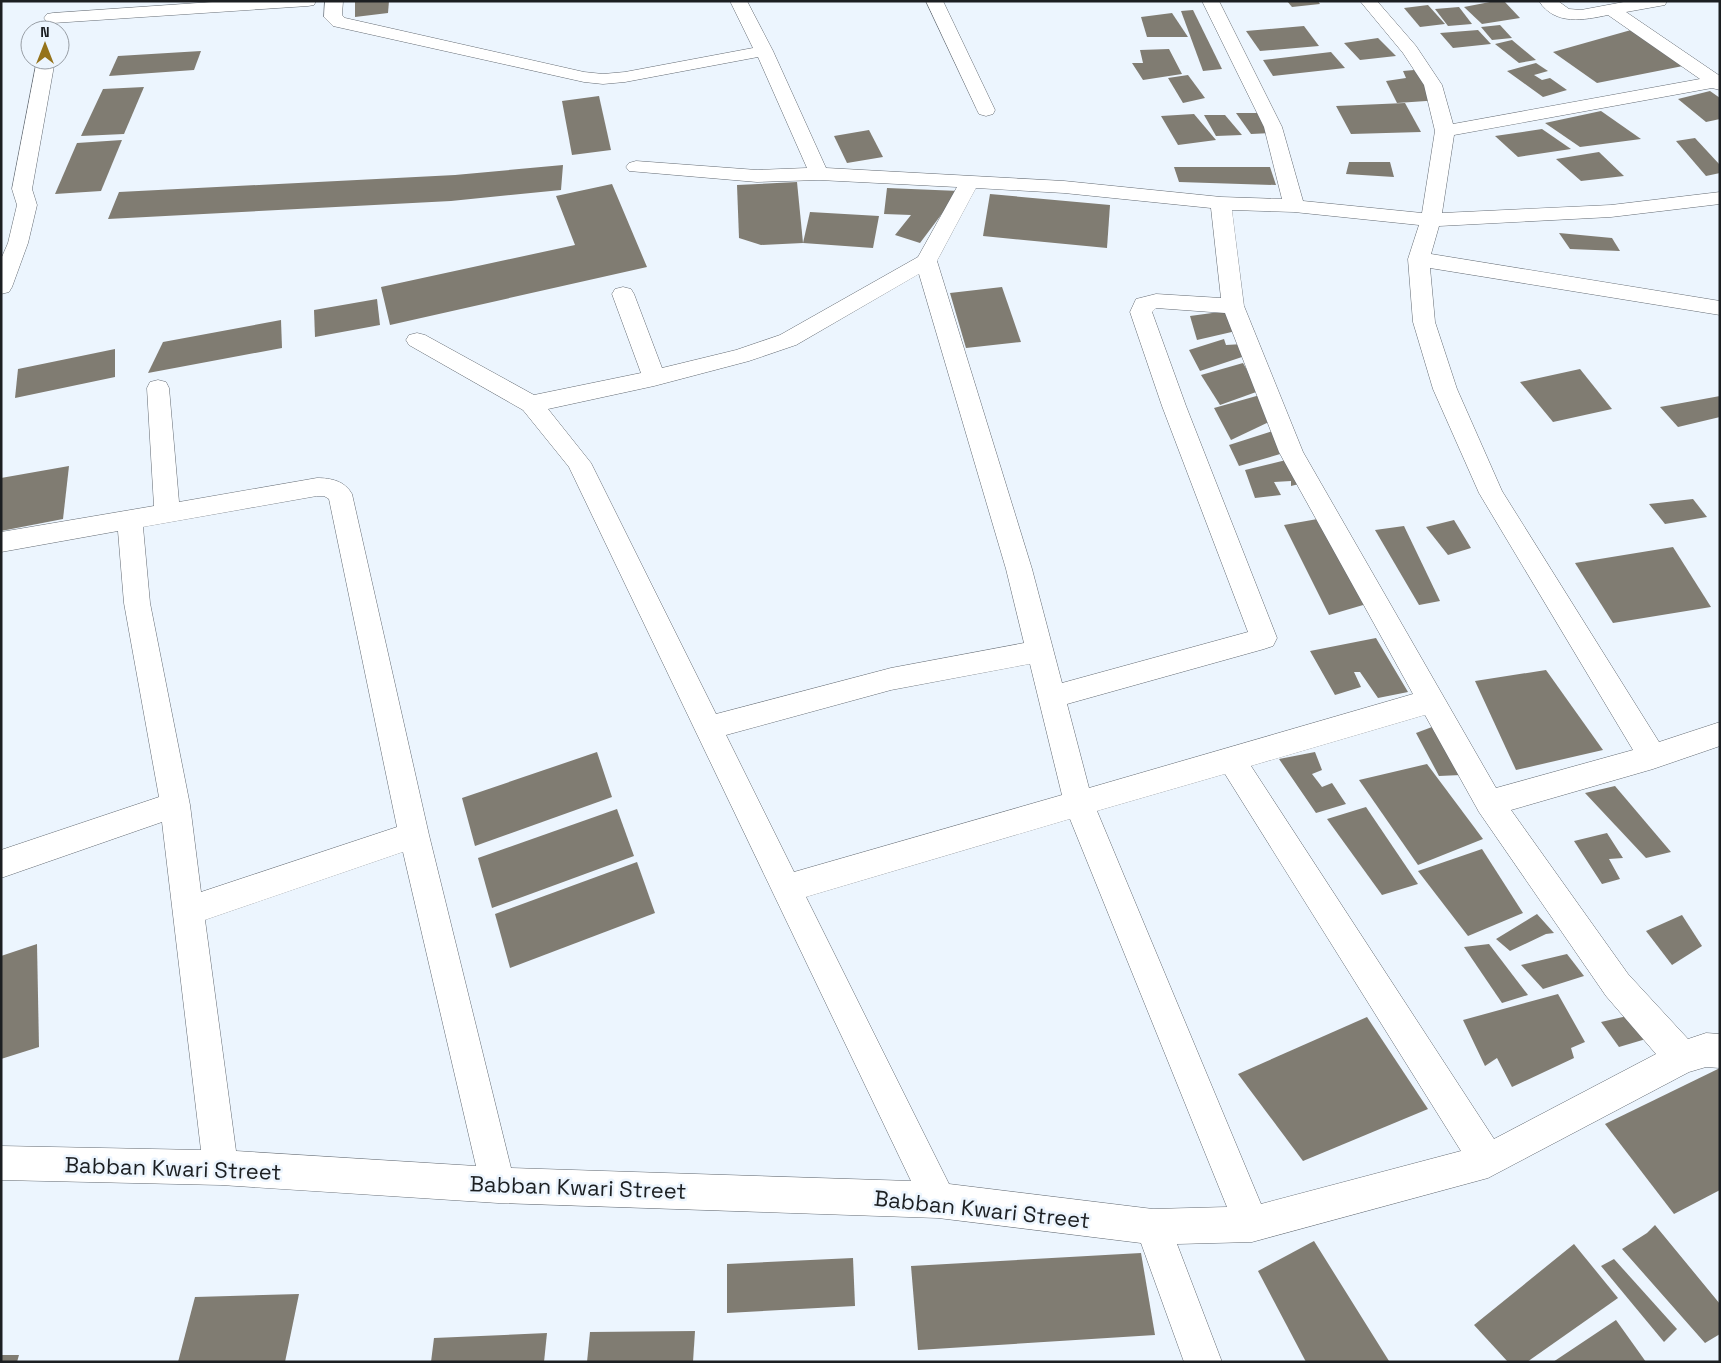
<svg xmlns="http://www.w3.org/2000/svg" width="1721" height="1363" viewBox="0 0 1721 1363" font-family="'Space Grotesk',sans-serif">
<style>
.building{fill:#807c72}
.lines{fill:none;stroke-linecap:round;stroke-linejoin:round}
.minor-casing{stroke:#646b73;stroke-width:1}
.minor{fill:#fff;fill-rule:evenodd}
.labels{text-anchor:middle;stroke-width:5;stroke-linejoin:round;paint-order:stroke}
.near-street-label{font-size:22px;fill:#1c1f22;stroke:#ecf5fe}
</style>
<rect width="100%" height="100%" fill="#ecf5fe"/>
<g class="building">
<path d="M355,1H389L388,13L355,17Z"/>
<path d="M1287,1H1318L1320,4L1292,7Z"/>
<path d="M1495,1H1504L1520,18L1482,24L1464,7Z"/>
<path d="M1428,5L1445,24L1420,27L1404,8Z"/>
<path d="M1459,7L1472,24L1448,26L1435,9Z"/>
<path d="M1193,10L1222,69L1203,71L1181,11Z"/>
<path d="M1172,13L1188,37H1147L1141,17Z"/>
<path d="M1500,25L1512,38L1492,40L1481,27Z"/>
<path d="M1304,26L1319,46L1260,51L1246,31Z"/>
<path d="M1478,30L1491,44L1453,48L1440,33Z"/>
<path d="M1631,30L1683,66L1597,83L1553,52Z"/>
<path d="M1378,38L1396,56L1360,60L1344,43Z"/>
<path d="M1512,40L1536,60L1519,63L1495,44Z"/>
<path d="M1169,49L1182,74L1143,80L1132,63H1143L1140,50Z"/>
<path d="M201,51L194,70L109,76L118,56Z"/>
<path d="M1331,52L1345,68L1273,76L1263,60Z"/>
<path d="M1536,63L1548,71L1534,75L1542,80L1550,78L1567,90L1543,97L1507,71Z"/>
<path d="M1425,69L1441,100L1397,103L1386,81L1406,78L1403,71Z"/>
<path d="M1188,75L1205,98L1183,103L1168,78Z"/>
<path d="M144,87L124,134L81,136L103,89Z"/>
<path d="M1710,91L1720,98V119L1706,122L1678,99Z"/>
<path d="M599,96L611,150L572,155L562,101Z"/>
<path d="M1405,103L1421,132L1351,134L1336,106Z"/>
<path d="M1601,111L1641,139L1580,147L1545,123Z"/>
<path d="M1236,113H1261L1272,133L1251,134Z"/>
<path d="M1194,114L1216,140L1178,145L1161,116Z"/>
<path d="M1204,115H1225L1242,135L1216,136Z"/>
<path d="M1542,129L1571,149L1518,157L1495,136Z"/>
<path d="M869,130L883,157L847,163L834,136Z"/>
<path d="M1695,138L1720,165V173L1706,176L1676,141Z"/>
<path d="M122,140L101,191L55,194L77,143Z"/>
<path d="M1599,152L1624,176L1581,181L1556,159Z"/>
<path d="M1349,162H1390L1394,177L1346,174Z"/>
<path d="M563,165L561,190L451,201L108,219L119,192L455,175Z"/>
<path d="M1174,167H1270L1276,185L1179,182Z"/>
<path d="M797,182L803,243L761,245L739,238L737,185Z"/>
<path d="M612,184L647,267L390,325L381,287L575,245L556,196Z"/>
<path d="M887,188L959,191L920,243L895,235L911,215L884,214Z"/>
<path d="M990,194L1110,205L1107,248L983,236Z"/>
<path d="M810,212L879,216L873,248L803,243Z"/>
<path d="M1559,233L1612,238L1620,251L1570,249Z"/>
<path d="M1002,287L1021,342L966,348L950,293Z"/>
<path d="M377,299L380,325L315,337L314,310Z"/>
<path d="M1227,311L1236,331L1197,340L1190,316Z"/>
<path d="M281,320L282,348L148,373L163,342Z"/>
<path d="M1224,339L1226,345L1243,344L1248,355L1200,371L1189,350Z"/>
<path d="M115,349V377L15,398L18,369Z"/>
<path d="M1243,363L1259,391L1220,405L1201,375Z"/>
<path d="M1580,369L1612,409L1553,422L1520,382Z"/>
<path d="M1260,395L1271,421L1231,440L1214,408Z"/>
<path d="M1720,396V417L1678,427L1660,407Z"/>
<path d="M1276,430L1287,452L1239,466L1229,445Z"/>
<path d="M1286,460L1303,483L1291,486V481L1274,482L1281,495L1255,498L1245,470Z"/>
<path d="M69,466L63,519L1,531V478Z"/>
<path d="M1693,499L1707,517L1665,524L1649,504Z"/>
<path d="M1323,518L1370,603L1329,615L1284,525Z"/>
<path d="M1454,520L1471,548L1448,555L1426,527Z"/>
<path d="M1404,526L1440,601L1419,605L1375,530Z"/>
<path d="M1673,547L1711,607L1613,623L1575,563Z"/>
<path d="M1376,638L1408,692L1378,698L1360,672H1354L1361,687L1335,695L1310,651Z"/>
<path d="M1546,670L1603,750L1516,770L1475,681Z"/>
<path d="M1432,727L1461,775L1439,776L1416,733Z"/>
<path d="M597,752L612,797L475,846L462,798Z"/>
<path d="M1315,752L1322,770L1312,774L1322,787L1332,783L1346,804L1316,813L1279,759Z"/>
<path d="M1427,764L1483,839L1418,865L1359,780Z"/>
<path d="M1615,786L1671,852L1646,858L1585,793Z"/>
<path d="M1366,807L1418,884L1382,895L1327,819Z"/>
<path d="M617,809L634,856L492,908L478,858Z"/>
<path d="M1607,833L1623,858L1609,859L1620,879L1602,884L1574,841Z"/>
<path d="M1482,849L1523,913L1468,936L1418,871Z"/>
<path d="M637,862L655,913L510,968L495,914Z"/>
<path d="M1537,914L1554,933L1546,934L1510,951L1496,939Z"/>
<path d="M1682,915L1702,946L1672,965L1646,931Z"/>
<path d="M37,944L39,1047L1,1059V956Z"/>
<path d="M1489,944L1528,995L1502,1003L1464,947Z"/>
<path d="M1567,954L1584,976L1543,989L1521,965Z"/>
<path d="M1558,994L1585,1042L1571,1048L1574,1058L1512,1087L1497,1058L1485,1066L1463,1020Z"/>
<path d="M1636,1014L1656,1036L1619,1047L1601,1022Z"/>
<path d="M1367,1017L1428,1109L1303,1161L1238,1074Z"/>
<path d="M1720,1068V1190L1674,1214L1605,1124Z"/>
<path d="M1655,1225L1720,1304V1334L1705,1343L1622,1249L1647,1233Z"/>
<path d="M1314,1241L1389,1361L1388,1362H1306L1258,1271Z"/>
<path d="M1574,1244L1618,1298L1527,1362H1508L1474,1325Z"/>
<path d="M1141,1253L1155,1335L918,1350L911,1266Z"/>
<path d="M853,1258L855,1306L727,1313V1264Z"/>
<path d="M1614,1259L1677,1329L1664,1342L1601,1266Z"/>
<path d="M299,1294L285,1362H178L195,1297Z"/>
<path d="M1616,1320L1646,1362H1553Z"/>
<path d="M695,1331L693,1362H587L590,1332Z"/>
<path d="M547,1333L544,1362H431L434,1338Z"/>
<path d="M1,1355H19L17,1362H1Z"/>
</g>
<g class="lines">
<defs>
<g id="minor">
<path d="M227,1H316L314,5L308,6L53,23L47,22L44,18L47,14L53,13Z"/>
<path d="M325,1H343L342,15L345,18L584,72L603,74L625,72L753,48L730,1H747L773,51L826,168L1064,181L1221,197L1282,199L1264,127L1202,1H1219L1282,127L1303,201L1422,213L1435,131L1424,85L1403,53L1360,1H1377L1416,46L1442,85L1453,124L1700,79L1608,15C1584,20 1555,26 1539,1H1558L1569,9L1581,10L1629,1H1667L1665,5L1626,12L1720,76V90L1712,88L1454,135L1442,213L1611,205L1720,192V204L1611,217L1439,226L1431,254L1720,301V315L1430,268L1435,322L1457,389L1502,491L1659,742L1720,722V746L1653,769L1511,810L1628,974L1688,1039L1706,1033L1720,1034V1068L1706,1067L1689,1072L1488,1178L1252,1242L1177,1244L1222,1362H1184L1141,1243L938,1218L498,1203L221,1185L1,1180V1146L201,1150L162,822L1,878V850L159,797L124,603L118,531L1,552V532L154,506L147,388L150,382L158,380L166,382L169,388L179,502L317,478C331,478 345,481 352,494L429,835L511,1168L911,1181L569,467L523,410L409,345L406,340L409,335L417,333L425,335L534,395L641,373L612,294L615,289L623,287L631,289L634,294L662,368L736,350L780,335L918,257L957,187L819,180L757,182L629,171L626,167L629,163L636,161L757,170L807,168L758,57L625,82L603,84L584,82L333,26L324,17ZM976,188L1064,193L1211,208L1221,298L1156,294L1136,299L1130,312L1162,406L1248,632L1062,683L1032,569L937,261ZM1232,210L1294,212L1419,225L1408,259L1413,322L1433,389L1479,493L1633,750L1496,788L1303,452L1244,306ZM919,274L1006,569L1024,643L891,668L716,714L591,463L548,409L654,386L749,361L796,345ZM1156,308L1225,313L1279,452L1413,694L1089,788L1067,704L1264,649L1273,646L1277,638L1186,406L1152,312ZM317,496H324L329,499L397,827L201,892L190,805L150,603L143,527ZM1030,664L1062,795L794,872L726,735L891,690ZM1425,715L1479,812L1606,996L1656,1054L1494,1139L1251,766ZM1225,774L1461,1151L1261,1204L1097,811ZM1070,819L1227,1207L1153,1209L949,1184L806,897ZM403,852L476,1166L236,1151L205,920Z"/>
<path d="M926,1H943L995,110L993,114L986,116L979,114L977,110Z"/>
<path d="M37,60H55L32,189L37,205L28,243L12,287L9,292L1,294V259L8,243L17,205L12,189Z"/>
</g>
</defs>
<use href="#minor" class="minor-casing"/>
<use href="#minor" class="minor"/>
</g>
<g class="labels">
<g class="near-street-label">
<text transform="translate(173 1168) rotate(2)" y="8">Babban Kwari Street</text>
<text transform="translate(578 1187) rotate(2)" y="8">Babban Kwari Street</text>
<text transform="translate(982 1209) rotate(6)" y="8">Babban Kwari Street</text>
</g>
</g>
<rect width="1721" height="1363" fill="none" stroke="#1c1f22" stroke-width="5"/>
<g transform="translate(45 45)"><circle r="24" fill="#ecf5fe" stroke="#999fa6"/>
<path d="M0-4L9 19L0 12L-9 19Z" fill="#95731b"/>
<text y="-8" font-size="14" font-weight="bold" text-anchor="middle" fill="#1c1f22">N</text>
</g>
</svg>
